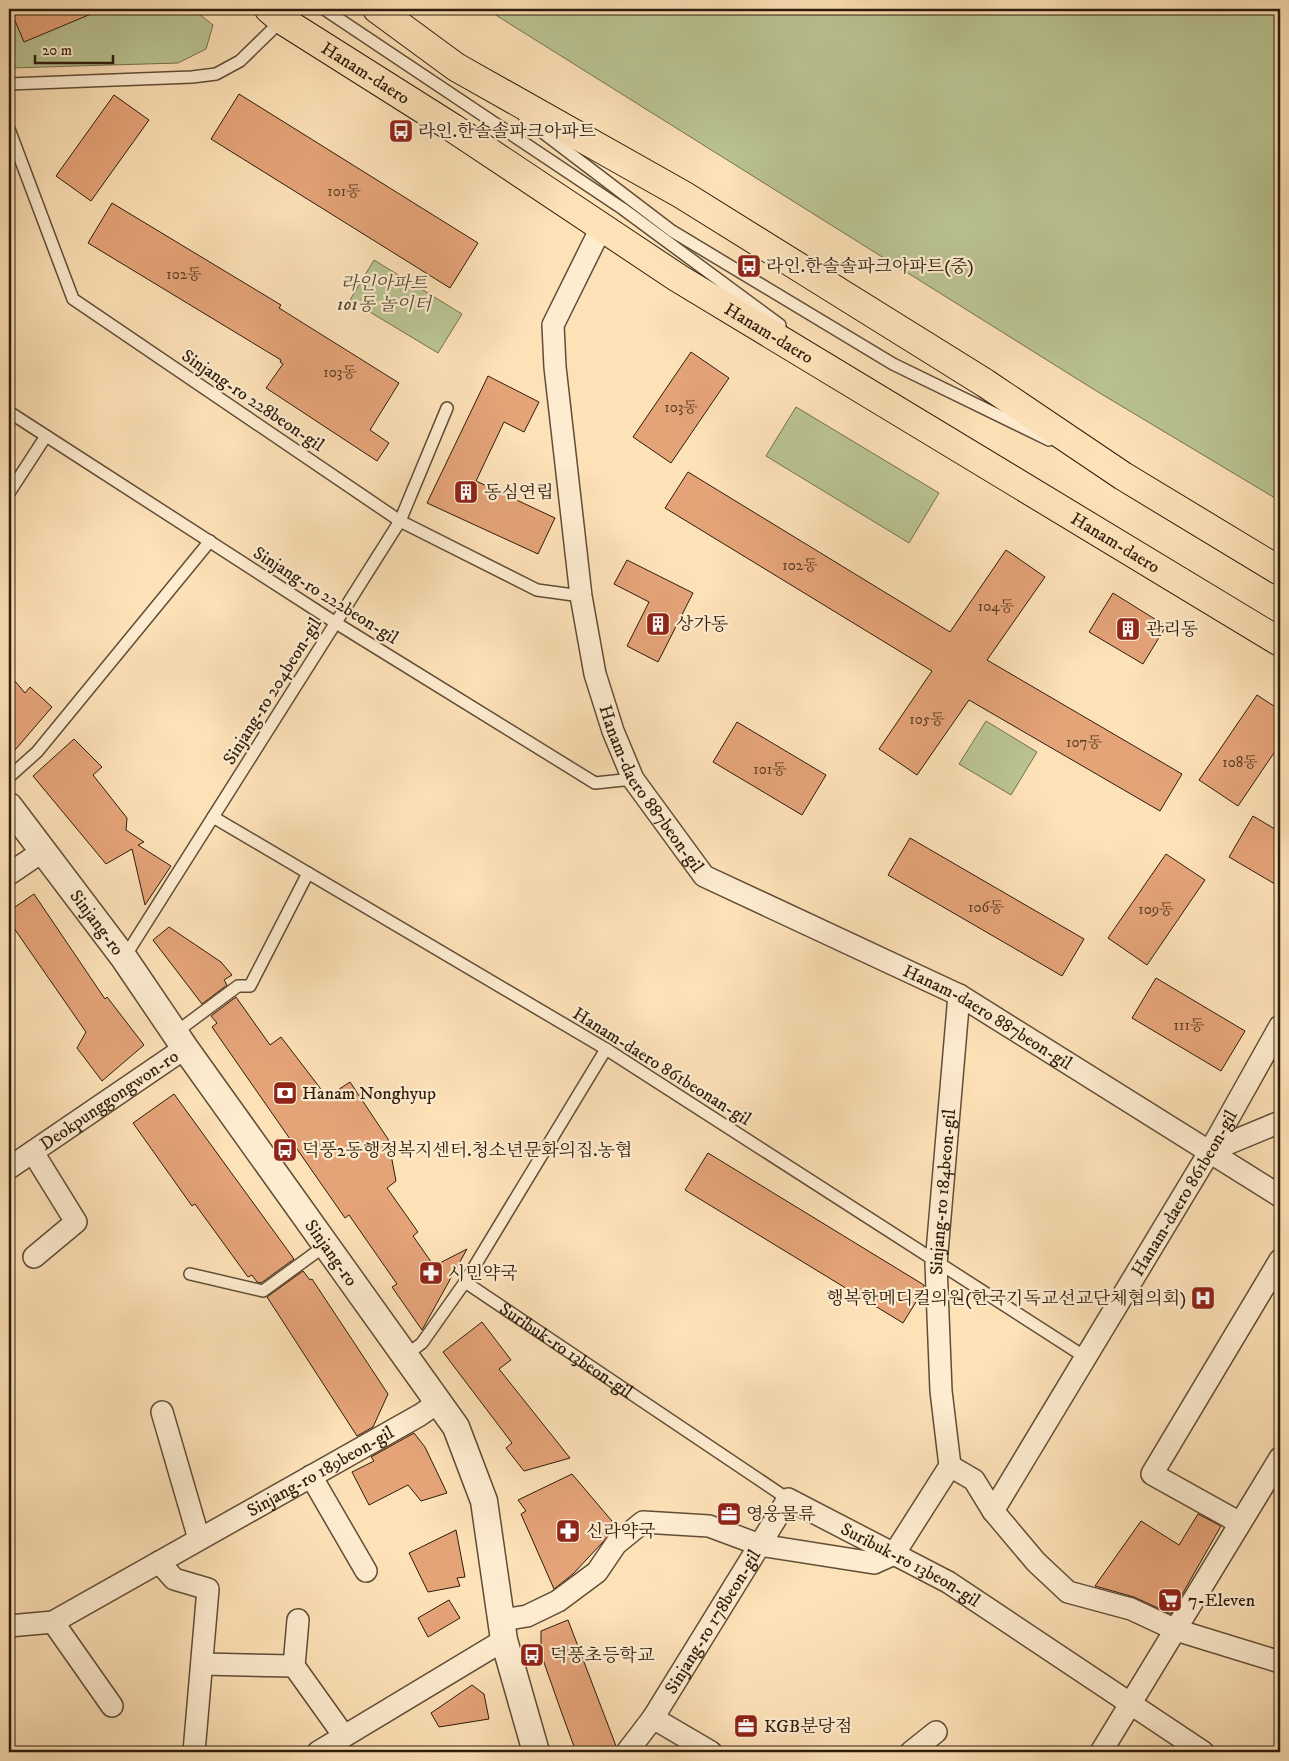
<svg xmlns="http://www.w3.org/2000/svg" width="1289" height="1761" viewBox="0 0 1289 1761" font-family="'IM FELL DW Pica','Noto Serif KR',serif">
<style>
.green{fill:#bac492;stroke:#74704e}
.building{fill:#e5a378;stroke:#2d1c0b}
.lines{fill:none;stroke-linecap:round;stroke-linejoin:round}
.service-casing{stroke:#614d36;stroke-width:14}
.minor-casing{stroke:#614d36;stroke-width:24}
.tertiary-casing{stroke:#614d36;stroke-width:29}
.primary-casing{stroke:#2d1c0b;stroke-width:30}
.service{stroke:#feecd0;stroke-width:11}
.minor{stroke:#feecd0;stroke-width:21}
.tertiary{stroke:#feecd0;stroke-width:26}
.primary{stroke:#fde1b7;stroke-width:28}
.labels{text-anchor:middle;stroke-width:4.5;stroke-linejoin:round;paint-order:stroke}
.number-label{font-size:15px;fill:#5b3e26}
.street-label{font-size:18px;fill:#2d1c0b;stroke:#feecd0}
.poi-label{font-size:18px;fill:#2d1c0b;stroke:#feecd0;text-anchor:start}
.park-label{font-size:18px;font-style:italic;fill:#574e34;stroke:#feecd0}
</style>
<rect width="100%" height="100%" fill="#fde1b7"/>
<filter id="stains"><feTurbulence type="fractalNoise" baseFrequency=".004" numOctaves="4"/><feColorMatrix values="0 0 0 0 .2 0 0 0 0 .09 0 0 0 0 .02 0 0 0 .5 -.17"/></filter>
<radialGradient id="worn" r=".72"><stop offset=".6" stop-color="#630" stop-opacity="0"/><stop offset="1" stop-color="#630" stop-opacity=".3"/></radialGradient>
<g class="green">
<path d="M9,9H193L213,25L206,49L178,63L9,68Z"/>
<path d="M486,9H1280V501L1098,392Z"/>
<path d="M374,260L462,314L438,353L350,300Z"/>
<path d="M796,407L939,493L909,543L766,456Z"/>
<path d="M986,721L1037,752L1011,795L959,764Z"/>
</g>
<g class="building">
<path d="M10,9H103L24,42Z"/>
<path d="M239,94L478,243L450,288L211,139Z"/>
<path d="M114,95L149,120L91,201L56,176Z"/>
<path d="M112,203L281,305L279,308L399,383L370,430L389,443L377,461L266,388L283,364L280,362L281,360L88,243Z"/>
<path d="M691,352L729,378L671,463L633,437Z"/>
<path d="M488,376L539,402L524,432L504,422L476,481L555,518L538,554L427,503Z"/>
<path d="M688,472L950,632L1006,550L1045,577L987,660L1182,774L1160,811L969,700L917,775L879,749L932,671L665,508Z"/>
<path d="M627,560L693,593L658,662L627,646L649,602L614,584Z"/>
<path d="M1113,593L1166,626L1143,664L1089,632Z"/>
<path d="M9,674L25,693L30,687L52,707L9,757Z"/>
<path d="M1257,695L1280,710V744L1238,806L1199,780Z"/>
<path d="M737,722L826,775L802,815L713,762Z"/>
<path d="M74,739L102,767L93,775L127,818L126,830L144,842L138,845L171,866L145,905L132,849L106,864L33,776Z"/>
<path d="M1253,816L1280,832V887L1229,857Z"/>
<path d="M910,838L1084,939L1062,976L888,875Z"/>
<path d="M1166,854L1205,880L1147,965L1108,938Z"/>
<path d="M34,894L105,999L107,997L144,1045L102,1081L77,1048L86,1032L9,921V911Z"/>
<path d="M169,927L221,962L232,975L224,980L227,985L202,1004L153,940Z"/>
<path d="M1156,978L1245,1031L1221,1071L1132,1018Z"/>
<path d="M236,997L270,1045L281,1037L327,1097L350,1082L388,1139L396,1181L387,1188L418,1232L413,1236L434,1266L467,1249L422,1330L392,1287L397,1284L349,1215L345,1218L212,1027L217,1023L211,1016Z"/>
<path d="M174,1094L294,1259L261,1283L257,1282L252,1275L248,1277L195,1204L192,1206L133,1123Z"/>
<path d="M708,1153L924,1285V1289L903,1323L685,1190Z"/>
<path d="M303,1271L310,1280L312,1279L388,1394L373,1427L357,1436L267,1297Z"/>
<path d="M482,1322L511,1360L499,1369L570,1458L524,1471L506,1448L512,1443L443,1352Z"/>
<path d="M414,1433L425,1447L447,1493L421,1501L408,1485L369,1505L352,1472L374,1461L371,1457Z"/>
<path d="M572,1474L617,1527L573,1574L554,1589L521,1514L526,1511L518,1500Z"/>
<path d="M1198,1514L1221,1526L1171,1614L1134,1597L1095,1586L1141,1521L1179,1545Z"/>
<path d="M456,1530L465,1577L457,1578L460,1586L428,1592L409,1553Z"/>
<path d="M449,1600L460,1618L428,1637L418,1618Z"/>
<path d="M568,1620L616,1746L615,1752H576L560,1708L541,1654V1631Z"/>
<path d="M472,1685L484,1694L489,1719L439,1727L431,1713Z"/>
</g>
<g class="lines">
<defs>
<g id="service">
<path d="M324,9L623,209L780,325"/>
<path d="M9,84L192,77L216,74L240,61L282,20"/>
<path d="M525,119L672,231L893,364L1049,440"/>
<path d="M9,129L73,299L400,521L537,590L581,596"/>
<path d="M9,412L336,623L595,783L633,779"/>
<path d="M9,493L46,436"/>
<path d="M9,777L37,752L210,541"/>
<path d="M213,817L606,1049L1085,1357"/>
<path d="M124,958L400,521L447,408"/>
<path d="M175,1033L238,986H250L308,873"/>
<path d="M190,1274L263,1291L326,1245"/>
<path id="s1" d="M465,1282L788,1499"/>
<path d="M405,1356L422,1343L465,1282L606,1049"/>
</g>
<g id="minor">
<path id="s2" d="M601,228L553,325L555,367L581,596L595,674L613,731L633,779L704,876L959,995L1280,1196"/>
<path d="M9,874L43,851"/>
<path d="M1210,1151L1280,1122"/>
<path d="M34,1154L76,1222L34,1257"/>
<path id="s3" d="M9,1168L185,1048"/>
<path d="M162,1412L199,1539"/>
<path d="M950,1466L974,1480L993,1511L1036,1562L1068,1592L1131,1609L1176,1630L1280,1662"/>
<path d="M311,1476L366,1571"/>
<path id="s4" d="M993,1511L1210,1151L1280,1026"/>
<path d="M1240,1523L1152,1474L1280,1260"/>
<path d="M159,1562L174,1579L208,1589L194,1752"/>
<path d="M298,1620L294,1666L344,1736"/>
<path id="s5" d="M502,1620L527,1616L558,1601L597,1572L616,1544L643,1522L709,1526L760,1545L874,1563L894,1554L950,1466L941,1391L936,1264L959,995"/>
<path d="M53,1622L112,1706"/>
<path id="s6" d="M9,1626L53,1622L420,1415L440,1401"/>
<path d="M202,1664L294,1666"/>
<path d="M653,1718L711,1752"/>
<path d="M318,1752L504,1640"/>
<path id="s7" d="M627,1752L653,1718L788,1499L948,1582L1203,1752"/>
<path d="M911,1752L936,1732"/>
<path d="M1101,1752L1280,1458"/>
</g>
<g id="tertiary">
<path id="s8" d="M9,806L124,958L185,1048L456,1427L484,1501L504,1640L536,1752"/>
</g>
<g id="primary">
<path id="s9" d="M269,9L282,20L453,128L678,278L1280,642"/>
<path d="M377,9L456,67L683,195L985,383L1123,476L1280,571"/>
</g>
</defs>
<use href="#service" class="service-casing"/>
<use href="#minor" class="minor-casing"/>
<use href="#tertiary" class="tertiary-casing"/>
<use href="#primary" class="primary-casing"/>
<use href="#service" class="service"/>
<use href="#minor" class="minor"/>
<use href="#tertiary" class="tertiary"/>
<use href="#primary" class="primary"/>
</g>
<defs>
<symbol id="bus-square" viewBox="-11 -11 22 22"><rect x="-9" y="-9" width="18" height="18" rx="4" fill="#8f2418" stroke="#feecd0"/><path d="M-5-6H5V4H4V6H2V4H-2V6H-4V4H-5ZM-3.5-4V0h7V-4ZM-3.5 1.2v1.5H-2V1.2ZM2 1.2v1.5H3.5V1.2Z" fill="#fff"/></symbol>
<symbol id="building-square" viewBox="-11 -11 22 22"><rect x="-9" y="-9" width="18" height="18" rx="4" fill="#8f2418" stroke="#feecd0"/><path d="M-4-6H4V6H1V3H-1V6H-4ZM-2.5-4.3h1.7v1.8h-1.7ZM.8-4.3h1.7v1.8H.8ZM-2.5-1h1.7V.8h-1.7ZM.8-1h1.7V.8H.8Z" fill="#fff"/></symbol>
<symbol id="bank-square" viewBox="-11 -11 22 22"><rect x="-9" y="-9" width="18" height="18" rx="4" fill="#8f2418" stroke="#feecd0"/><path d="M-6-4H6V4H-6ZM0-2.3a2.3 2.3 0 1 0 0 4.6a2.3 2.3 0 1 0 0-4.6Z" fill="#fff"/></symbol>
<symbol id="pharmacy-square" viewBox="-11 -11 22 22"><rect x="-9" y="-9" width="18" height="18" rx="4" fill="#8f2418" stroke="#feecd0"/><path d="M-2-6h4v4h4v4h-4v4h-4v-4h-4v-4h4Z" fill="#fff"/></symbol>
<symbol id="hospital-square" viewBox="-11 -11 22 22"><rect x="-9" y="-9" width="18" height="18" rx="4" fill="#8f2418" stroke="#feecd0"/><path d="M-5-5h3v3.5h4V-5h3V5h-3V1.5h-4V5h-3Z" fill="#fff"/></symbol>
<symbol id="office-square" viewBox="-11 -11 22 22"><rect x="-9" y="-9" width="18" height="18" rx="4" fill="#8f2418" stroke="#feecd0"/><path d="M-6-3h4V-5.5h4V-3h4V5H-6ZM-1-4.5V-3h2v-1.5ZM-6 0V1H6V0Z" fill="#fff"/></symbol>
<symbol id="supermarket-square" viewBox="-11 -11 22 22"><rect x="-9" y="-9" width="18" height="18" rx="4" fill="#8f2418" stroke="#feecd0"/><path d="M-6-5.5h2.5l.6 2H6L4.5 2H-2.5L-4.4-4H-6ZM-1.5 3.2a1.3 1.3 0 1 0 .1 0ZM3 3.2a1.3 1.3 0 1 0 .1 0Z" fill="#fff"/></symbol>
</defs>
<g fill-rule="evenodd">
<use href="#bus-square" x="387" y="117" width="28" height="28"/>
<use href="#bus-square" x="735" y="252" width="28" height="28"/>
<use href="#building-square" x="452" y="478" width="28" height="28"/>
<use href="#building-square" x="644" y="610" width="28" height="28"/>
<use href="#building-square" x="1114" y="615" width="28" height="28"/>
<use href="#bank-square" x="271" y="1079" width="28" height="28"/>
<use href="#bus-square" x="271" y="1136" width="28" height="28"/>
<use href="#pharmacy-square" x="417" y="1259" width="28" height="28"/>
<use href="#hospital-square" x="1189" y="1284" width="28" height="28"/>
<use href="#office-square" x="715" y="1500" width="28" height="28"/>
<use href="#pharmacy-square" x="554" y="1517" width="28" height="28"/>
<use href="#supermarket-square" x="1156" y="1586" width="28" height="28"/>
<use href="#bus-square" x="518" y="1641" width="28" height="28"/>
<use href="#office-square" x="732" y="1712" width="28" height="28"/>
</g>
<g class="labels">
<g class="number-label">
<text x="344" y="196">101동</text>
<text x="184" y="279">102동</text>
<text x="340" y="377">103동</text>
<text x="681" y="412">103동</text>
<text x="800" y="570">102동</text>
<text x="996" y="611">104동</text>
<text x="927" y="724">105동</text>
<text x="1084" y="747">107동</text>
<text x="1240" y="767">108동</text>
<text x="770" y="774">101동</text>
<text x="986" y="912">106동</text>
<text x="1156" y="914">109동</text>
<text x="1189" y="1030">111동</text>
</g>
<g class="street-label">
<text dy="6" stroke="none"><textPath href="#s9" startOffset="116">Hanam-daero</textPath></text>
<text dy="6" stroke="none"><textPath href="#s9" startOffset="596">Hanam-daero</textPath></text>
<text transform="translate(253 400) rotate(34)" y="6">Sinjang-ro 228beon-gil</text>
<text dy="6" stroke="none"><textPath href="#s9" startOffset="1001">Hanam-daero</textPath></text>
<text transform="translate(326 595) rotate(32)" y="6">Sinjang-ro 222beon-gil</text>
<text transform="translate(272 691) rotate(-58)" y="6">Sinjang-ro 204beon-gil</text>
<text dy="6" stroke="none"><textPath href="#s2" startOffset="589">Hanam-daero 887beon-gil</textPath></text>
<text dy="6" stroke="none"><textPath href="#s8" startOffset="146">Sinjang-ro</textPath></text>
<text dy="6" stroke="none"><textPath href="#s2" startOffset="1009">Hanam-daero 887beon-gil</textPath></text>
<text transform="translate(662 1066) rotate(32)" y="6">Hanam-daero 861beonan-gil</text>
<text dy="6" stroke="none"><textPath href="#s3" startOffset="121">Deokpunggongwon-ro</textPath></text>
<text dy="6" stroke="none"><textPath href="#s4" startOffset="371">Hanam-daero 861beon-gil</textPath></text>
<text dy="6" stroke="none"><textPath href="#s5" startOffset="814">Sinjang-ro 184beon-gil</textPath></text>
<text dy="6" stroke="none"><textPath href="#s8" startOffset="551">Sinjang-ro</textPath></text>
<text dy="6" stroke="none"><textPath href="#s1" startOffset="122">Suribuk-ro 13beon-gil</textPath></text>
<text dy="6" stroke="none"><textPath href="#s6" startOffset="351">Sinjang-ro 189beon-gil</textPath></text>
<text dy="6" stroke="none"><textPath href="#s7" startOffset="439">Suribuk-ro 13beon-gil</textPath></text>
<text dy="6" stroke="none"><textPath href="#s7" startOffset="156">Sinjang-ro 178beon-gil</textPath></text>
</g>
<g class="poi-label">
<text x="418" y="137">라인.한솔솔파크아파트</text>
<text x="766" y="272">라인.한솔솔파크아파트(중)</text>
<text x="484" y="498">동심연립</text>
<text x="676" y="630">상가동</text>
<text x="1146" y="635">관리동</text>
<text x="302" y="1099">Hanam Nonghyup</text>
<text x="302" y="1156">덕풍2동행정복지센터.청소년문화의집.농협</text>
<text x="448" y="1279">시민약국</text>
<text x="1186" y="1304" text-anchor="end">행복한메디컬의원(한국기독교선교단체협의회)</text>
<text x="746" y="1520">영웅물류</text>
<text x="586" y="1537">신라약국</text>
<text x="1188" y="1606">7-Eleven</text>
<text x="550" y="1661">덕풍초등학교</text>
<text x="764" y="1732">KGB분당점</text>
</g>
<g class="park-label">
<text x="384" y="289">라인아파트<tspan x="384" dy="21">101동 놀이터</tspan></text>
</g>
</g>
<rect width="1289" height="1761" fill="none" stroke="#fde1b7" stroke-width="30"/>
<rect x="10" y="10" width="1269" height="1741" fill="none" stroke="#2d1c0b" stroke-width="2.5"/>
<rect x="15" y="15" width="1259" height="1731" fill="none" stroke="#2d1c0b"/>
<path d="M35 55v8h78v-8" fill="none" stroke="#2d1c0b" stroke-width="2.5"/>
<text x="42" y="55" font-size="15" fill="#2d1c0b" stroke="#feecd0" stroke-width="4" paint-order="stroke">20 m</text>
<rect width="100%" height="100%" filter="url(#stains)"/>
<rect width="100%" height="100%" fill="url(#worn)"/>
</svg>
